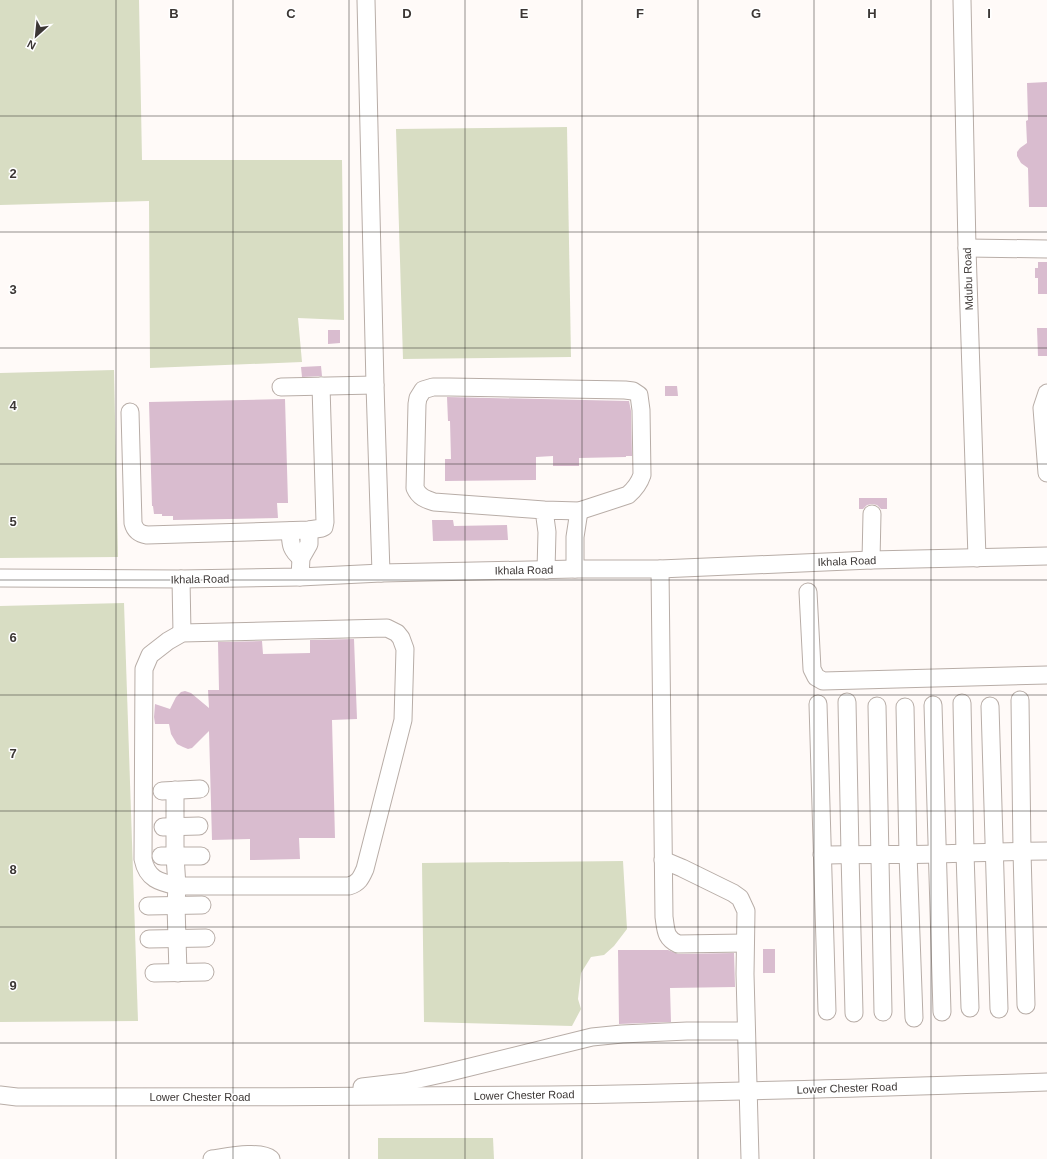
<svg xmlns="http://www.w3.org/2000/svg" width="1047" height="1159" viewBox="0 0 1047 1159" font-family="Arial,sans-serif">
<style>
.green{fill:#d8ddc3}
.building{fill:#d9bccf}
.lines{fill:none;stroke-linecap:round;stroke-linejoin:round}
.minor-casing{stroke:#b8ada7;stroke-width:19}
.minor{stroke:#fff;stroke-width:17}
.grid{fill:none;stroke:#3c3735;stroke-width:1;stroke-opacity:0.55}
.labels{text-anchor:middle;stroke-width:3;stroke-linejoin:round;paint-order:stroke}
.street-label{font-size:11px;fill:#3c3735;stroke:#fff}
.grid-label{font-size:13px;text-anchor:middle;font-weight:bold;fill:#3c3735;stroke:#fff;stroke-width:3;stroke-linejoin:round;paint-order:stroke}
</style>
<rect width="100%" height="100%" fill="#fffaf8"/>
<g class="green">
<path d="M0,0H139L142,160H342L344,320L298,318L302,362L150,368L149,201L0,205Z"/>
<path d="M567,127L571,357L403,359L396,129Z"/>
<path d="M114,370L118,557L0,558V373Z"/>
<path d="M124,603L138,1021L0,1022V606Z"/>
<path d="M623,861L627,929L614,946L604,955L591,957L581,973L578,999L581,1009L572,1026L424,1022L422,863Z"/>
<path d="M378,1138H493L494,1159H378Z"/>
</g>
<g class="building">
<path d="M1047,82V207H1029L1028,168L1021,163L1017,156V152L1020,148L1027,143L1026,121L1028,120L1027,83Z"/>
<path d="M1038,262H1047V294H1038V278H1035V268H1038Z"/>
<path d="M1037,328H1047V356H1038Z"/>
<path d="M328,330H340V343L328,344Z"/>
<path d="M321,366L322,376L302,377L301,367Z"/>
<path d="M665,386H677L678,396H665Z"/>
<path d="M447,397L629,401L631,411L632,456H626V457L579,458V466H553V456L536,457V480L445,481V459H451L450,421H448Z"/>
<path d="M285,399L288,503H277L278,518L173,520V516H162V514H154L153,506H152L149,402Z"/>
<path d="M859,498H887V509H881L877,505L872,504L867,505L863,509H859Z"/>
<path d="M432,520H453L454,526L507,525L508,540L433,541Z"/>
<path d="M354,639L357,719L332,720L335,838H299L300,859L250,860V839L212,840L209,731L192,748L188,749L183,747L177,744L171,734L169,724H155L154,717L155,704L170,709L176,697L181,692L185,691L191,693L209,708L208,690H219L218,642L262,641L263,654L310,653V640Z"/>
<rect x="763" y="949" width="12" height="24"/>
<path d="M618,950H668L678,954L734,953L735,987L670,988L671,1022L619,1024Z"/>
</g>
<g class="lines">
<defs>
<g id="minor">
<path d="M366,0L375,385L381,573"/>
<path d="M962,0L967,248L977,558"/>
<path d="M967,248L1047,249"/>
<path d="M281,387L375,385"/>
<path d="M1047,393L1042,408L1047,473"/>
<path d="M130,412L133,523C135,531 140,534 147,535L309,530L322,528L324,527L325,522L321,386"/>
<path d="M544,510L579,511L628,495C635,489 639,484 642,475L641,410L639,395L633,391L625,390L449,387H433L423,390L418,398L417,404L415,488C419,497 425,499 434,502L544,510L547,532L546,570"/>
<path d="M290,531C291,544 290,549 301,558"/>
<path d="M871,560L872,514"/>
<path d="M575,569V537L579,511"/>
<path d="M660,569L664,917C666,930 665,938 678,944L745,943"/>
<path d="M300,577L301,558L309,544V530"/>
<path d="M0,578L181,579L300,577L381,573L575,569H660L871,560L1047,556"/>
<path d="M181,579L182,633"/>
<path d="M808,592L812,669L816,677L823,681L1047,675"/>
<path d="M387,628L397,633L401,638L405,649L403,720L365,869C361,878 359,883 349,886H177C159,882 147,879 143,859L144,669L150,655L168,641L182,633Z"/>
<path d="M1020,700L1022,851L1026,1005"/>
<path d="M847,702L850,854L854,1013"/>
<path d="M962,703L965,853L970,1008"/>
<path d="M818,704L827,1011"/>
<path d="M933,705L942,1012"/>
<path d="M877,706L883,1012"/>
<path d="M990,706L999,1009"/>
<path d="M905,707L908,854L914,1018"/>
<path d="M175,790V856L177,886L176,905L178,973"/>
<path d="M162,791L200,789"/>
<path d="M163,827L199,826"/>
<path d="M822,855C861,854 899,855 938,854C974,853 1010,851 1047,851"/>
<path d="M161,856H201"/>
<path d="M663,860L682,868L733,893L740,898L746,911L745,974L750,1159"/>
<path d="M148,906L202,905"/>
<path d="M149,939L206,938"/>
<path d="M154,973L205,972"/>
<path d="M362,1087L405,1082L446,1073L592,1037L622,1034L687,1031H746"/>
<path d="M0,1095L17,1097C195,1097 372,1097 550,1095C716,1093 881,1087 1047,1082"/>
<path d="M212,1159C227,1157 260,1150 271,1159"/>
</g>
</defs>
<use href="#minor" class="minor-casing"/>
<use href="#minor" class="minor"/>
</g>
<path class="grid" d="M116,0V1159M233,0V1159M349,0V1159M465,0V1159M582,0V1159M698,0V1159M814,0V1159M931,0V1159M0,116H1047M0,232H1047M0,348H1047M0,464H1047M0,580H1047M0,695H1047M0,811H1047M0,927H1047M0,1043H1047"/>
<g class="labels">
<g class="street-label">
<text transform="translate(968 279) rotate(-92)" y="4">Mdubu Road</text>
<text transform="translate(847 561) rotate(-2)" y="4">Ikhala Road</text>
<text transform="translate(524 570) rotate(-1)" y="4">Ikhala Road</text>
<text transform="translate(200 579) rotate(-1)" y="4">Ikhala Road</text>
<text transform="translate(847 1088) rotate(-2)" y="4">Lower Chester Road</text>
<text transform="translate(524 1095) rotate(-1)" y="4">Lower Chester Road</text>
<text x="200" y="1101">Lower Chester Road</text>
</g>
</g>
<g class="grid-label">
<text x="174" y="18">B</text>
<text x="291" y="18">C</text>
<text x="407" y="18">D</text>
<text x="524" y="18">E</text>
<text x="640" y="18">F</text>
<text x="756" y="18">G</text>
<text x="872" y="18">H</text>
<text x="989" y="18">I</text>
<text x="13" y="178">2</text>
<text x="13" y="294">3</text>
<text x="13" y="410">4</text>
<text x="13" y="526">5</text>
<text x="13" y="642">6</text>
<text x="13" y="758">7</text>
<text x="13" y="874">8</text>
<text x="13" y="990">9</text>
</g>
<g transform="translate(36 36) rotate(207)" stroke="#ffffff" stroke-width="3" paint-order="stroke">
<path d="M0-3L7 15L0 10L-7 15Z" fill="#3c3735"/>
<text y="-6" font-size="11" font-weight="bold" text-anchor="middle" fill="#3c3735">N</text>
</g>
</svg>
